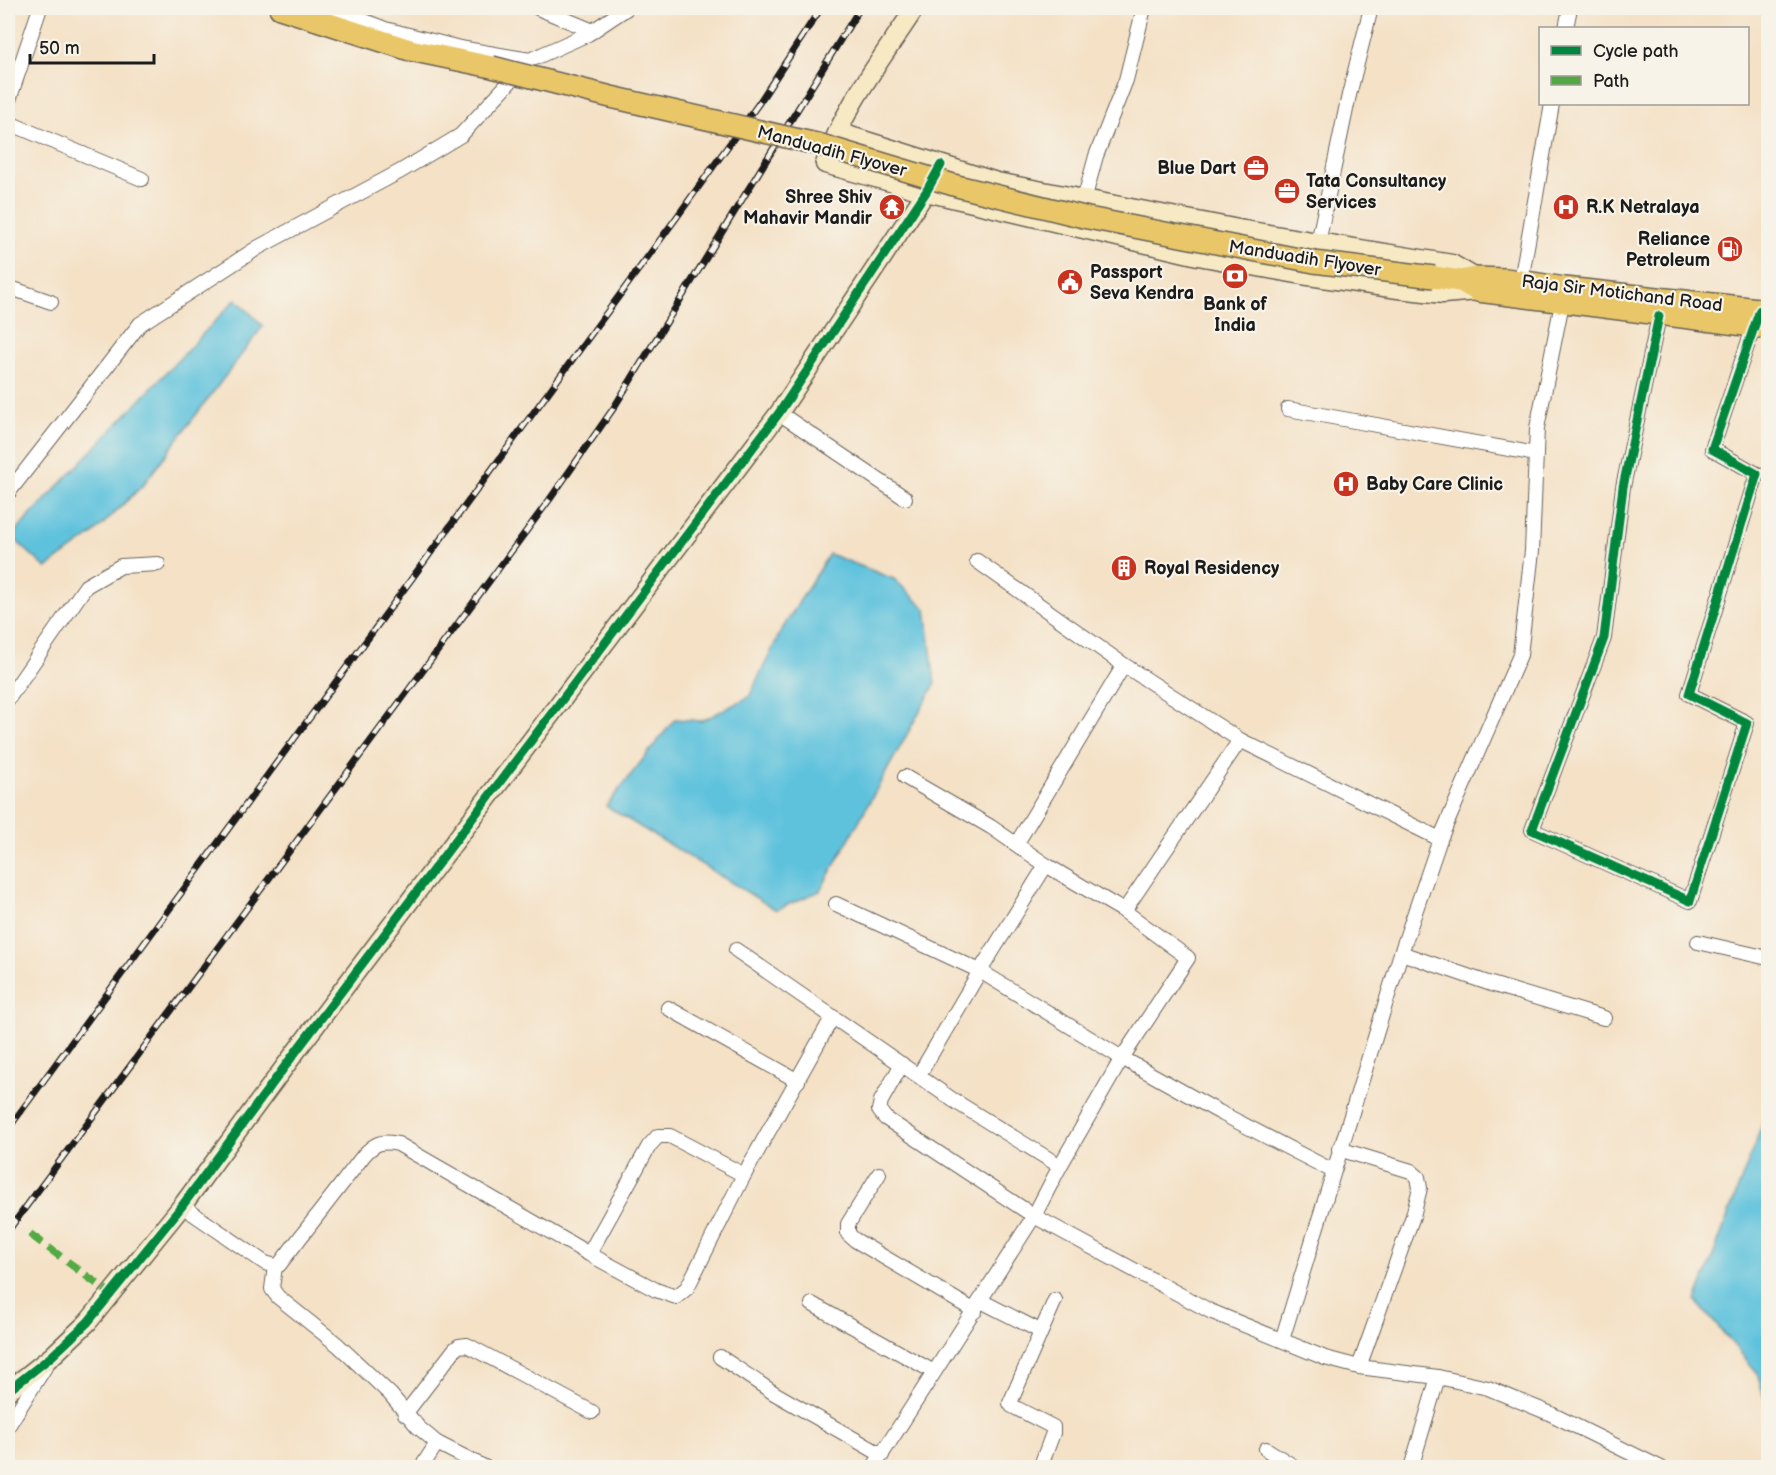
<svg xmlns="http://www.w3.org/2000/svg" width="1776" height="1475" viewBox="0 0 1776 1475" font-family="'Balsamiq Sans',sans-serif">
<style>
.water{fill:#5ec2dd;stroke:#3d6f7c;stroke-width:1.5}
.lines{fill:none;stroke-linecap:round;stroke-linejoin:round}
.street-casing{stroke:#686158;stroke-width:16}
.secondary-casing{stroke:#686158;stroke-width:21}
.primary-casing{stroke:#686158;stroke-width:24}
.street{stroke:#fff;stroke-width:14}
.secondary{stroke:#f6e9c3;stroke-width:18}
.primary{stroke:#e9c769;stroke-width:21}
.rail-casing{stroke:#1c1c1c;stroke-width:7}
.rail{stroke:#f7f3e8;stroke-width:4.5;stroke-dasharray:14;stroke-linecap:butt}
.primary-bridge-casing{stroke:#686158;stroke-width:24;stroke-linecap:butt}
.primary-bridge{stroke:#e9c769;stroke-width:21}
.quiet{stroke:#52a943;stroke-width:8;stroke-dasharray:15 8;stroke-linecap:butt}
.cycleway-casing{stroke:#f7f3e8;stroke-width:13}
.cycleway{stroke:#00873e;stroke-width:9}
.labels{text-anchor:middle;stroke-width:4.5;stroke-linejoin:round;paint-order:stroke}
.street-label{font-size:18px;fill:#1c1c1c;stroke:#f7f3e8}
.poi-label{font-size:18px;font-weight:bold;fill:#1c1c1c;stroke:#f7f3e8;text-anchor:start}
</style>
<rect width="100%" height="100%" fill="#f7f3e8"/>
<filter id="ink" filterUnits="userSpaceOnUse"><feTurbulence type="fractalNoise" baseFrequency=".0167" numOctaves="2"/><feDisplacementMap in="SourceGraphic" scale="12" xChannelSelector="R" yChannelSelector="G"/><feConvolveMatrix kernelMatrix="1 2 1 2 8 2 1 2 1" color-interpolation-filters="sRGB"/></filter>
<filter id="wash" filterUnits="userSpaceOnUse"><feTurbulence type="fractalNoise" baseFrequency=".008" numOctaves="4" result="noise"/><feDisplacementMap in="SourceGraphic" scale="24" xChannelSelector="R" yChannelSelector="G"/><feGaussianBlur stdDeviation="1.35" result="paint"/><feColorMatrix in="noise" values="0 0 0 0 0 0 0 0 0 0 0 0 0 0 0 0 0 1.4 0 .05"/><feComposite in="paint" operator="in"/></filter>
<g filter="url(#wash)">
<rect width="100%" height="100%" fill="#f4e1c6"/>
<g class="water">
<path d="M236,299L263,326L143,485L92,535L46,568L11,536Z"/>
<path d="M829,554L894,579L926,609L935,684L820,891L776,910L606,806L675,719L702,721L749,697L781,631Z"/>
<path d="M1768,1109V1411L1757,1372L1696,1301Z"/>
</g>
</g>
<g filter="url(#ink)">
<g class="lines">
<defs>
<g id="street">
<path d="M332,8L385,29L460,48L530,60L588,34L627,8"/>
<path d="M538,8L593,31"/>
<path d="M1566,28L1570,8"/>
<path d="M8,103L40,8"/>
<path d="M8,120L14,125L142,179"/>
<path d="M1084,200L1096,156L1126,80L1144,8"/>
<path d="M1318,243L1349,95L1371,8"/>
<path d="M1521,281L1552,104"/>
<path d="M8,287L51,302"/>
<path d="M1659,316L1623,487L1604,638L1532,830L1690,901L1747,723L1689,694L1757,474L1712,449L1756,320"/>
<path d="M1288,409L1536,454"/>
<path d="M779,413L905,498"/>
<path d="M8,493L140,324L259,247L401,171L461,135L530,60"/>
<path d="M977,561L1124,665L1240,740L1124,911"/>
<path d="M8,699L86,586L121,566L158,564"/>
<path d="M1240,740L1440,839"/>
<path d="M1017,843L1124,665"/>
<path d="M836,904L980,971L1122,1058L1219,1112L1333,1171"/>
<path d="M1698,942L1768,958"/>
<path d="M736,950L953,1100L1060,1166"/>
<path d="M1401,953L1491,984L1604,1018"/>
<path d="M668,1008L798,1081"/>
<path d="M902,1064L881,1101L879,1110L885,1118L1034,1216L1210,1311L1325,1358L1359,1367L1438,1377L1488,1388L1549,1413L1661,1468"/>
<path d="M919,1075L980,971L1046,865"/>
<path d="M1339,1149L1411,1171L1418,1177L1420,1188L1413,1216L1359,1367"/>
<path d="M879,1174L848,1224V1234L855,1240L975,1311"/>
<path d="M182,1206L265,1263L275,1266L279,1265L364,1155C375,1143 382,1140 398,1144L589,1254L656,1290L676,1297L687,1288L744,1175L832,1018"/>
<path d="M589,1254L649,1146L658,1136H670L744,1175"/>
<path d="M275,1266L272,1289L278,1297L338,1345L390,1394L418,1427L437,1443L486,1468"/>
<path d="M981,1301L1040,1331"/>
<path d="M812,1304L934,1372"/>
<path d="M1282,1340L1401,953L1440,839L1520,655L1532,551L1537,428L1562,303"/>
<path d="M720,1357L774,1393L882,1455"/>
<path d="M405,1414L455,1349L459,1346L467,1345L592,1412"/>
<path d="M8,1426L47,1364"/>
<path d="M1266,1449L1296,1468"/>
<path d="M421,1468L437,1443"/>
<path d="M873,1468L1034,1216L1060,1166L1122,1058L1188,958L1124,911L1046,865L991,827L905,777"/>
<path d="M1040,1468L1053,1433V1427L1012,1406L1010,1403L1055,1300"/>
<path d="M1411,1468L1438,1377"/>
</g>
<g id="secondary">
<path d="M915,8C884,56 842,109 825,164L926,192L1198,256L1302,275L1398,289L1443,294L1478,291"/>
<path d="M838,132L997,182L1244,230L1452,264L1476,278"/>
<path d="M8,1391L52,1356L88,1322L182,1206L297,1050L779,413L926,192L941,165"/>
</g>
<g id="primary">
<path d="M280,8L410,50L492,67"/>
<path d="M1434,277L1460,281L1476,278L1506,279L1565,288L1768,310"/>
<path d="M1466,284L1478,291L1768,328"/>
</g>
</defs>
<use href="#street" class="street-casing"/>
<use href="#secondary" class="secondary-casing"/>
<use href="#primary" class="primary-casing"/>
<use href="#street" class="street"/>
<use href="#secondary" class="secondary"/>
<use href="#primary" class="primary"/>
<defs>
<g id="rail">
<path d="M8,1129L674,221L759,103L821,8"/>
<path d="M8,1231L550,499L613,409L860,8"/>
</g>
</defs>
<use href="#rail" class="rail-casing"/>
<use href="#rail" class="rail"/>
<defs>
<path id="primary-bridge" d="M492,67L611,97L821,145L957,186L1088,218L1314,262L1434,277"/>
</defs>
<use href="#primary-bridge" class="primary-bridge-casing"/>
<use href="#primary-bridge" class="primary-bridge"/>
<path class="quiet" d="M30,1234L111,1294"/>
<defs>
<g id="cycleway">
<path d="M1659,316L1623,487L1604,638L1532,830L1690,901L1747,723L1689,694L1757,474L1712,449L1760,310"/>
<path d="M8,1391L52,1356L88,1322L182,1206L297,1050L779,413L926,192L941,165"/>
</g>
</defs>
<use href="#cycleway" class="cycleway-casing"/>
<use href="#cycleway" class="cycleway"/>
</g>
</g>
<defs>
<symbol id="office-disc" viewBox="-11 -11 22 22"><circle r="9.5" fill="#c8321e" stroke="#f7f3e8"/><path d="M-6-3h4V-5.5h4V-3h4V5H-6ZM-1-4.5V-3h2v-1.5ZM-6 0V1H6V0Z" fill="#fff"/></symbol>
<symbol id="temple-disc" viewBox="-11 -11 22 22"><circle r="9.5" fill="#c8321e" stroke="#f7f3e8"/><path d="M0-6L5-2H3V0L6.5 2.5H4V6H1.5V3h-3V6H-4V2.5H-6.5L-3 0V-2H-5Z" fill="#fff"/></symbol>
<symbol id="hospital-disc" viewBox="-11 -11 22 22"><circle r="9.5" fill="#c8321e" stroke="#f7f3e8"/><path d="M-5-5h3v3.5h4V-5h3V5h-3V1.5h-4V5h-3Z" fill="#fff"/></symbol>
<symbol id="fuel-disc" viewBox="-11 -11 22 22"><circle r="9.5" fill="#c8321e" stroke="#f7f3e8"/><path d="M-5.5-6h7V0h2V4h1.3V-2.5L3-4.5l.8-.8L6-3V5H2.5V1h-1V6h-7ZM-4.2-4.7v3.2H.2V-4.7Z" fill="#fff"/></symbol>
<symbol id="bank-disc" viewBox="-11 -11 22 22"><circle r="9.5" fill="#c8321e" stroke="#f7f3e8"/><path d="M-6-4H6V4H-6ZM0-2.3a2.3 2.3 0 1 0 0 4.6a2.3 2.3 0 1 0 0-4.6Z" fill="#fff"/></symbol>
<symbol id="civic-disc" viewBox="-11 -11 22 22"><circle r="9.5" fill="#c8321e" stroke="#f7f3e8"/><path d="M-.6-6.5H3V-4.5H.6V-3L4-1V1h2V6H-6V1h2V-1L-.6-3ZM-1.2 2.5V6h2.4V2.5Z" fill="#fff"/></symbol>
<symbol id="building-disc" viewBox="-11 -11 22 22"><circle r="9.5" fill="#c8321e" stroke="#f7f3e8"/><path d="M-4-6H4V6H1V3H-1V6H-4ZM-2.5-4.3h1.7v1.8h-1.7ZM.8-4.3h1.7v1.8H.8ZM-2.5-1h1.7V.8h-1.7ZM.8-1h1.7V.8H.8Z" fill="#fff"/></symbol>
</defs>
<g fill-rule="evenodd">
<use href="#office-disc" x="1241" y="153" width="30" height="30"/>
<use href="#office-disc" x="1272" y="176" width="30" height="30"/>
<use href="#temple-disc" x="877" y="192" width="30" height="30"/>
<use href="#hospital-disc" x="1551" y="192" width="30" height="30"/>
<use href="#fuel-disc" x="1715" y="234" width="30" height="30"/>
<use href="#bank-disc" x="1220" y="261" width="30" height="30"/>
<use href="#civic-disc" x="1055" y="267" width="30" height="30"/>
<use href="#hospital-disc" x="1331" y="469" width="30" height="30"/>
<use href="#building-disc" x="1109" y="553" width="30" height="30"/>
</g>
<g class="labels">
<g class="street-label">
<text transform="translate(832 151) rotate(15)" y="6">Manduadih Flyover</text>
<text transform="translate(1305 258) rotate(9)" y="6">Manduadih Flyover</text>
<text transform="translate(1622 293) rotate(7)" y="6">Raja Sir Motichand Road</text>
</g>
<g class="poi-label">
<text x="1236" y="174" text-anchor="end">Blue Dart</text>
<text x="1306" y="187">Tata Consultancy<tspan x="1306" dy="21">Services</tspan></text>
<text x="872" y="203" text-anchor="end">Shree Shiv<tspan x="872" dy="21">Mahavir Mandir</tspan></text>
<text x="1586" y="213">R.K Netralaya</text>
<text x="1710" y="245" text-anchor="end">Reliance<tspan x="1710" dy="21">Petroleum</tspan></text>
<text x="1090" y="278">Passport<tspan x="1090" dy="21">Seva Kendra</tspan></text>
<text x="1235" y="310" text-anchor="middle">Bank of<tspan x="1235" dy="21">India</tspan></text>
<text x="1366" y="490">Baby Care Clinic</text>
<text x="1144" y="574">Royal Residency</text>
</g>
</g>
<rect width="1776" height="1475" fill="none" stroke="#f7f3e8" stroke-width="30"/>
<rect x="1539" y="27" width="210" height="78" fill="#f7f3e8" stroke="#9f9d96" stroke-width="1.5"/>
<rect x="1551" y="46" width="30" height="9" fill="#00873e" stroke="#9f9d96" stroke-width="1.5"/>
<text x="1593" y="57" font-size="18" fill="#1c1c1c">Cycle path</text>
<rect x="1551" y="76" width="30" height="9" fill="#52a943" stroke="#9f9d96" stroke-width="1.5"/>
<text x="1593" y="87" font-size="18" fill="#1c1c1c">Path</text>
<path d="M30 54v9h124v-9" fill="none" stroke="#1c1c1c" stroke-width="3"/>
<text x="39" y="54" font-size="18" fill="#1c1c1c" stroke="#f7f3e8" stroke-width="4.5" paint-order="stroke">50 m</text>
</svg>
